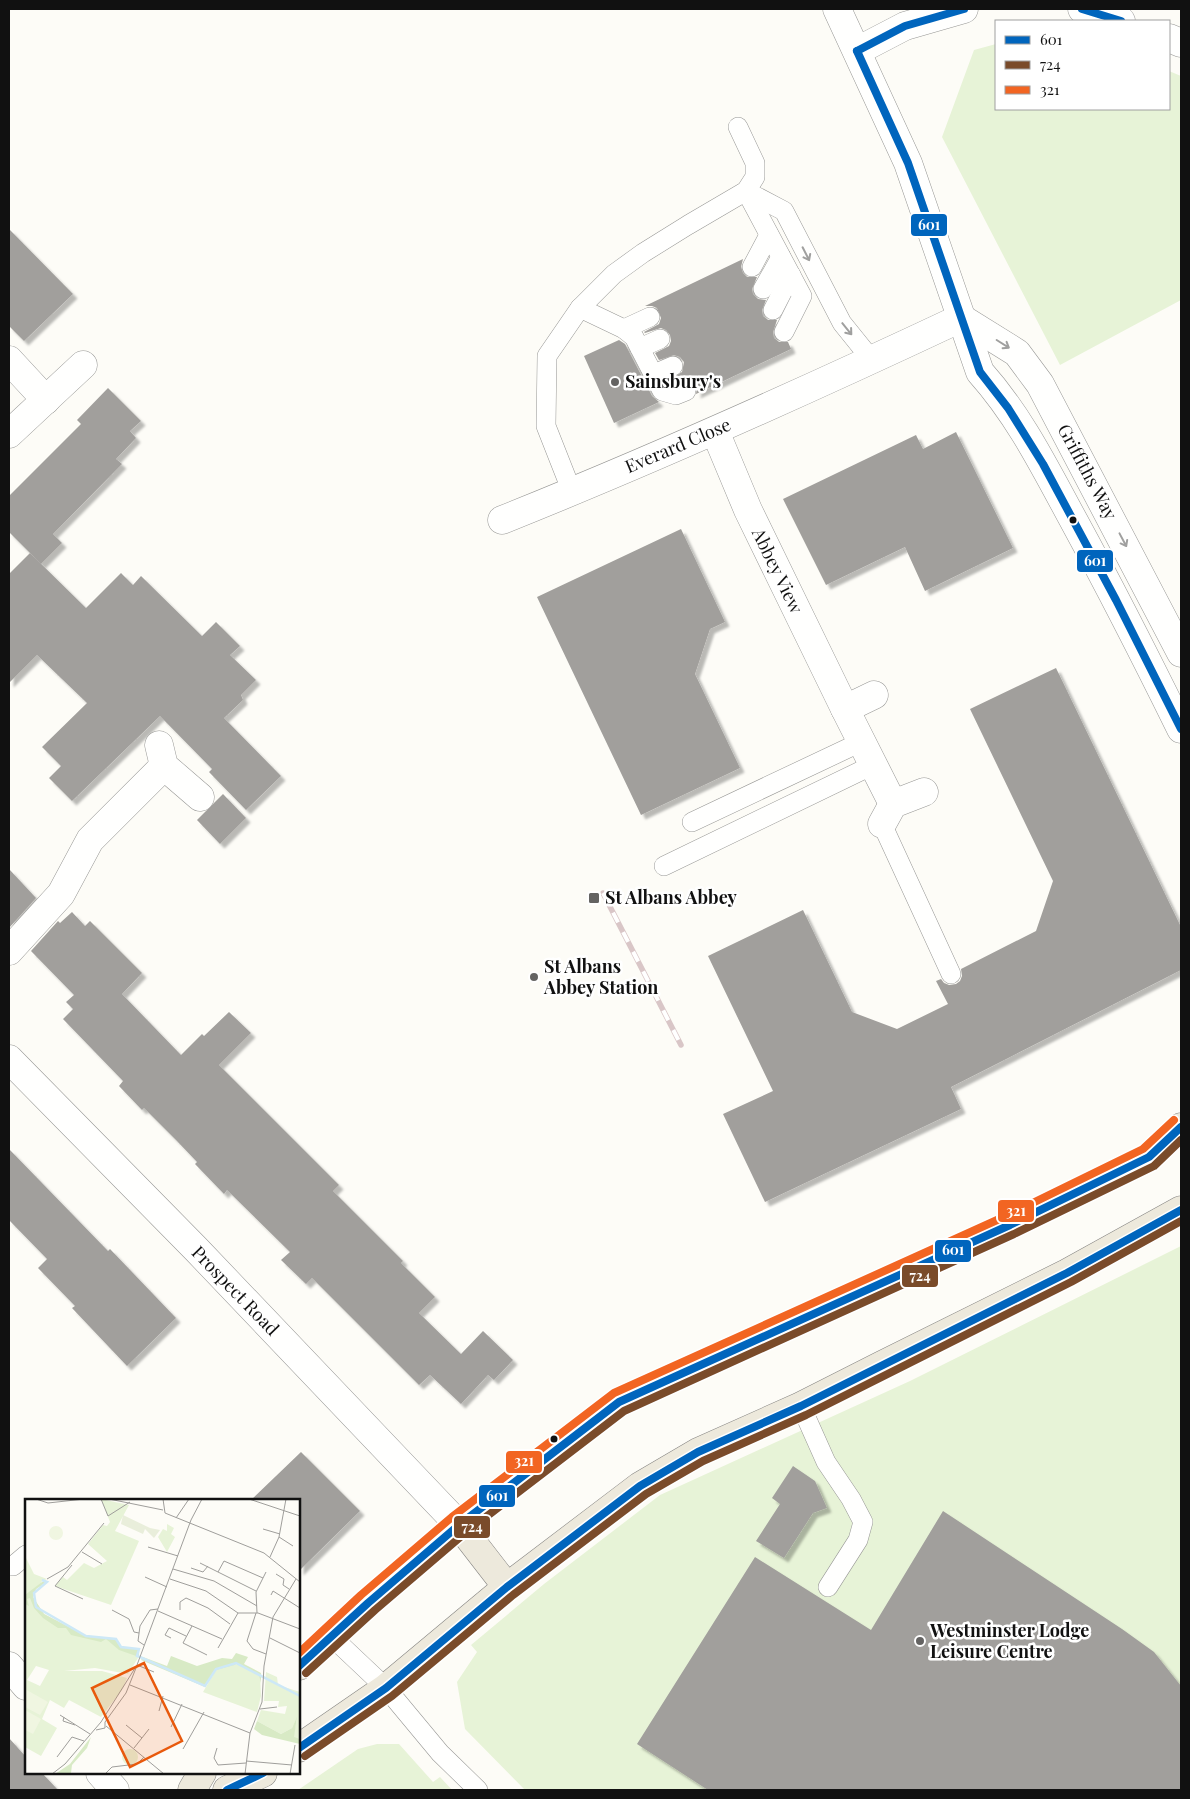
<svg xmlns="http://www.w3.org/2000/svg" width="1190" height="1799" viewBox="0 0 1190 1799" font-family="'Playfair Display',serif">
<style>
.green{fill:#e7f3d7}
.building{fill:#a19f9c;filter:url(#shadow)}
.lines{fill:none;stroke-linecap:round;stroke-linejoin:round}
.service-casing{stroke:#979795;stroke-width:20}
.minor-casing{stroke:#979795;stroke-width:29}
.tertiary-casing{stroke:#979795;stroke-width:29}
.primary-casing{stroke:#858482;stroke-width:29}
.service{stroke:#fffffe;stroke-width:19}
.minor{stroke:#fffffe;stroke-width:28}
.tertiary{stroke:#fffffe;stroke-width:28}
.primary{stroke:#ede9dc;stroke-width:28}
.rail-casing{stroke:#d9c6c7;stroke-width:5.5}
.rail{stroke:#fff;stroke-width:4;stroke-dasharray:11;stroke-linecap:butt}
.bus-1-casing{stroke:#fff;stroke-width:11}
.bus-2-casing{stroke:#fff;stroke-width:11}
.bus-3-casing{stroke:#fff;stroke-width:11}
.bus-1{stroke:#0065bd;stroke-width:8}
.bus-2{stroke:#7a4b2a;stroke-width:8}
.bus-3{stroke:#f26522;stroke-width:8}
.oneway{stroke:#a0a09f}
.poi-dot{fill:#646362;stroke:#fff;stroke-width:2}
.bus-dot{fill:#111;stroke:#fff;stroke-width:2}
.labels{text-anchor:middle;stroke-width:5;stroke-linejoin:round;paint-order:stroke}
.poi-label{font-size:18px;font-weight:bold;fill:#111;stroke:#fff;text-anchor:start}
.street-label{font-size:18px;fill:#111;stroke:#fff}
.inset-river{fill:none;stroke:#cde8f7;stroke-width:2.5}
.inset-road{fill:none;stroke:#9f9e9b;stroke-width:1}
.view{fill:#e8590c;fill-opacity:0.15;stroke:#e8590c;stroke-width:2.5}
.inset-edge{fill:none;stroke:#111;stroke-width:2.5}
.line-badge{stroke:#fff;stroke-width:2}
.badge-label{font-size:14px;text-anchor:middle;font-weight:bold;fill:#fff}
</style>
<defs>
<filter id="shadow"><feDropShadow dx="4.5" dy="4.5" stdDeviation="1" flood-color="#0004"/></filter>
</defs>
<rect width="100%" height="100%" fill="#fdfcf7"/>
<g class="green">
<path d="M996,44V109H1169V71L1181,76V300L1060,365L942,137L974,50Z"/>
<path d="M1181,1246V1790H525L465,1729L457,1682L477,1652L471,1645L544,1584L660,1495L910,1381Z"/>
<path d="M377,1744H399L433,1782L440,1777L452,1790H298L358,1749Z"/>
</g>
<g class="building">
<path d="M9,229L73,294L24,341L9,326Z"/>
<path d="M743,259L741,267L743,273L747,277H757L752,289L753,294L758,299L766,300L762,310L763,316L768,320H777L773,332L774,338L779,342H788L791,349L696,394L697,387L693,382L687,380L675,383L670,382L669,380L682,372L684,362L680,357L674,355L659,360L655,353L669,346L671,341L670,335L666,330L661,328L645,333L644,332L659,324L661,318L657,308L652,306H645Z"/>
<path d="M619,340L625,344L652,396L659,402L614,423L584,356Z"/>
<path d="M108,388L141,421L130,431L136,438L116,459L122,464L53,534L62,543L41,564L9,532V496L81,424L77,420Z"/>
<path d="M956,432L1013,548L925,591L905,547L826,585L783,499L916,435L923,449Z"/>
<path d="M681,529L725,622L710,629L695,674L740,768L641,815L537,597Z"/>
<path d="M30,553L86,608L121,573L133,585L141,576L202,636L216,622L240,646L230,655L256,680L241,695L243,700L224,718L281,776L246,810L209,772L212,769L160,716L72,801L49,778L61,766L42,747L87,703L37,655L9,683V574Z"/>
<path d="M1056,668L1181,927V970L951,1087L961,1109L765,1202L723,1114L773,1091L708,956L803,910L852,1012L897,1029L948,1004L936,981L941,979L944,983L949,985L956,984L960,981L962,976L961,969L1036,931L1053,881L970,709Z"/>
<path d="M223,794L246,818L220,844L197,820Z"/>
<path d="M9,869L36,898L9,928Z"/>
<path d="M72,912L85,926L90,921L142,973L122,994L181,1055L202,1034L204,1036L229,1012L251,1033L219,1065L339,1185L333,1191L403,1261L401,1263L435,1297L419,1313L461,1354L483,1331L513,1360L494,1380L488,1375L461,1404L430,1375L419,1385L312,1278L306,1284L281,1260L290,1252L227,1190L224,1194L195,1164L197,1162L177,1141L144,1108L142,1110L119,1086L123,1081L63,1019L73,1009L66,1002L74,995L31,951L58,921L60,923Z"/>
<path d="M9,1149L108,1251L110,1249L176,1318L127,1366L72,1308L75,1306L38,1268L47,1259L9,1220Z"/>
<path d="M301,1452L360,1511L299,1571V1500H251Z"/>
<path d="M793,1466L815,1481L827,1508L813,1513L784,1558L756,1541L780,1504L772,1498Z"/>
<path d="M943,1511L1122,1629L1154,1652L1181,1686V1790H708L637,1744L755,1557L871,1630Z"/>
<path d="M9,1738L26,1757V1773H42L58,1790H9Z"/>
</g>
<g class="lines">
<defs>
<g id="service">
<path d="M746,191L784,211L842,323L871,359"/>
<path d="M746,191L802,296L784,332"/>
<path d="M752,267L769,235"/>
<path d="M763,289L781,257"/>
<path d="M580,308L624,329L634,337L662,391L676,395L686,391"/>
<path d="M773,310L791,275"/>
<path d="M624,329L650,317"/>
<path d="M640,348L660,339"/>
<path d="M654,374L673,366"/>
<path d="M572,492L546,426L547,356L580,308L614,274L643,253L688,225L746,191L755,177V163L738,127"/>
<path d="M692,822L861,742"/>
<path d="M882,824L951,974"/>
<path d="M664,866L873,765"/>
<path d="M801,1406L826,1462L851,1499L863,1522L858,1540L828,1587"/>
<path d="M13,1566L26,1555"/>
<path d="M332,1637L386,1688L440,1753L478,1790"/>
</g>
<g id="minor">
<path d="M1082,9L1121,21"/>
<path d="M1169,38L1181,43"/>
<path d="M857,51L905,26L964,9"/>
<path d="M9,360L46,400"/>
<path d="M715,431L748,510L845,709L893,804"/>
<path d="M9,434L83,365"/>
<path d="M502,520C657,458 810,389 961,318"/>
<path d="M845,709L874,695"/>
<path d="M159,745L164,766L200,797"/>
<path d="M882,824L893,804L924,792"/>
<path d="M9,951L61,894L90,840L164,766"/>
<path d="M9,1666L26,1686"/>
<path d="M100,1773L115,1790"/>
</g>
<g id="tertiary">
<path d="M837,9L908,163L980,372C1021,418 1046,470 1075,523C1112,591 1147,660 1181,729"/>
<path d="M961,318L1017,353L1040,384L1181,653"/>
<path d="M9,1059L196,1249L459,1525"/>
</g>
<g id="primary">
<path d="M459,1525L507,1587"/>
<path d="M299,1666L368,1603L459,1525L619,1402L1010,1225L1149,1157L1181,1127"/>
<path d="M299,1748L386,1688L507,1587L640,1486L698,1452L801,1406L882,1365L1067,1273L1181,1210"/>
<path d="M192,1790L202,1773"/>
<path d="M227,1790L263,1773"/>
</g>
</defs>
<use href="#service" class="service-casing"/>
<use href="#minor" class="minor-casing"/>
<use href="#tertiary" class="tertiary-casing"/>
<use href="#primary" class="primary-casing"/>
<use href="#service" class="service"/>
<use href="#minor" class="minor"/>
<use href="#tertiary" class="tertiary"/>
<use href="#primary" class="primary"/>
<defs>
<path id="rail" d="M603,893L681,1045"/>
</defs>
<use href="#rail" class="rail-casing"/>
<use href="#rail" class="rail"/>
<defs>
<g id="bus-1">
<path d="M1082,9L1121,21"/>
<path d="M857,51L908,163L980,372L1008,408L1043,464L1116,600L1181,729"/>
<path d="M857,51L905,26L964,9"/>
<path d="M299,1666L368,1603L459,1525L619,1402L1010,1225L1149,1157L1181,1127"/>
<path d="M299,1748L386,1688L507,1587L640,1486L698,1452L801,1406L1067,1273L1181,1210"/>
<path d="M227,1790L263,1773"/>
</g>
<g id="bus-2">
<path d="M306,1673L375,1610L465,1533L624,1411L1014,1234L1154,1166L1181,1140"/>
<path d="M305,1756L392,1696L513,1595L646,1494L703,1461L806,1415L1071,1282L1181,1221"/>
</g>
<path id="bus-3" d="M299,1653L361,1595L452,1517L614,1393L1006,1216L1143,1149L1174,1120"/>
</defs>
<use href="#bus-1" class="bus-1-casing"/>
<use href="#bus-2" class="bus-2-casing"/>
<use href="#bus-3" class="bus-3-casing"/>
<use href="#bus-1" class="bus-1"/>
<use href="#bus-2" class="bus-2"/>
<use href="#bus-3" class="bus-3"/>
</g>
<defs><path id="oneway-shaft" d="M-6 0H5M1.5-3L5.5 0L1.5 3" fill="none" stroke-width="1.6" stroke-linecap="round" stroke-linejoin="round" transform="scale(1.25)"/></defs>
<g class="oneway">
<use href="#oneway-shaft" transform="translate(806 254) rotate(63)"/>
<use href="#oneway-shaft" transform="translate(847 329) rotate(51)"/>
<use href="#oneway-shaft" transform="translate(1003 344) rotate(32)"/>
<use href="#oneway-shaft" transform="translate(1123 540) rotate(62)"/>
</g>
<g class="poi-dot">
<circle cx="615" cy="382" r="5"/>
<rect x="588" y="892" width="12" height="12" rx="2.5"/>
<circle cx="534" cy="977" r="5"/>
<circle cx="920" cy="1641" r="5"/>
</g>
<g class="bus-dot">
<circle cx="1073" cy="520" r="4.5"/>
<circle cx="554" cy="1439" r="4.5"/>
</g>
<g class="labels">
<g class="poi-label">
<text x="625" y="388">Sainsbury's</text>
<text x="605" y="904">St Albans Abbey</text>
<text x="544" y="973">St Albans<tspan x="544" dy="21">Abbey Station</tspan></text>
<text x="930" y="1637">Westminster Lodge<tspan x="930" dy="21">Leisure Centre</tspan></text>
</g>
<g class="street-label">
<text transform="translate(678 446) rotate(-23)" y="6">Everard Close</text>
<text transform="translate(1087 472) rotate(62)" y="6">Griffiths Way</text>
<text transform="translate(777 571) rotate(64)" y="6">Abbey View</text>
<text transform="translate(235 1291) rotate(46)" y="6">Prospect Road</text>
</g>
</g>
<g transform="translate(25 1499)">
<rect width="275" height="275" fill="#fdfcf7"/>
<path d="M76,0L104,6L90,32L114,42L86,106L30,87L38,78L42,81L59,64L69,69L82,62L63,45L78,26L82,27L85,23ZM142,25L149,29L146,35L150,38L142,53L133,38L138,30L142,32ZM0,57L9,75L22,80L16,83L17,85L11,90L8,98L19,115L61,137L91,140L96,148L114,150L113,159L103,175L70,169L39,172H77L102,179L97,191L76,218L44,201L39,209L25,201L17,220L32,229L16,257L0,248ZM11,167L24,171L15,187L2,181ZM204,166H214L235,176L236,197L232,213L178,193L191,171ZM241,173L252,178L253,186L275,193V240L268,239L272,219L267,229L256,235L232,222L236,211L260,215L262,207L253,208L254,202H239ZM97 258a8 8 0 1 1 16 0a8 8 0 1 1-16 0Z" fill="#e7f3d7" fill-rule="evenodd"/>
<path d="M17,83H22L11,90L8,98L19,115L61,137L91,140L96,148L114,150V158L94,151L81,140L76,143L46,136L41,129H33L18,119L9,109L5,99L2,100L4,107L0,105V96ZM211,154L223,158L219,165L236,174V184L234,176L213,165L191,171L180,188L116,161L118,158L142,167L146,157L172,167L197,159L207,160ZM272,218L269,238L275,240V245L237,236L229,230L232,222L256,235L267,229ZM66,238L62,249L47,266L46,274L30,275L45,265Z" fill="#d8eac5"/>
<path d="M98,16L125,29L135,31L129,39L120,30L118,35L96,25Z" fill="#e9eedb"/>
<path d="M24 34a7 7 0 1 1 14 0a7 7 0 1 1-14 0ZM0,190L23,203L15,216L0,208ZM0,211L16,220L8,235L0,231Z" fill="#f0f6e1"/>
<path class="inset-river" d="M17,81L22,83L9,94L11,108L61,137L91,140L96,148L114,150L112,157L115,158L180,187L191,170L211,164L275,197"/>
<path class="inset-road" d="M11,0L23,4L59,0M76,0L83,17M84,0L138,11M138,0L140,14L239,54L275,83M224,0L275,17M83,17L105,3M151,19L164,0M238,30L255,35M254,38L268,47M123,48L153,57M57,53L77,65M245,58L254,38L261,0M175,64L231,92M47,66L30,87L58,100M166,69L178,73L183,67M148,70L189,82L232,107M193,73L199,62L238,79M251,75L259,80L258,86L264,90M120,78L142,88M22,80L43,68L79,24M145,80L181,92L213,114H233L275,130M246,96L248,92L275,109M87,111L104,120L109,133L114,134M155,111V103L161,99L183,109L205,125M133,112L197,140M231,114L222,142L228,150L241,155M232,114L231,93L241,73M167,127L158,144L182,156M146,139L140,136L144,129L161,137M245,139L275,154M119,146L113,142L115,127L125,111L133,110M193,149L213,114M112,166L129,173M105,186L225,234M235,210L252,208M134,212L138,197M35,216L65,235M39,218L38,222L50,226M80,223L101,194L111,169M101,226L117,239M81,227L139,275M146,228L157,205M71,231L80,229V223M109,249L124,230M192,249L189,259L193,266L221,264M158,250L179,213M32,258L47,238L59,242M221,262L267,266M27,275L40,265L76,223L112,166L166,21L177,0M80,275L87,268L112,265L119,258M220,275L225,234L237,203L239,167L248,118L271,80M265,275L270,246"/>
<path class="view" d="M119,164L157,242L105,268L67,189Z"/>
<rect width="275" height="275" class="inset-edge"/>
</g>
<g class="line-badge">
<rect x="910" y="213" width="38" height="24" rx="5" fill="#0065bd"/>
<rect x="1076" y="549" width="38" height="24" rx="5" fill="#0065bd"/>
<rect x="997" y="1199" width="38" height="24" rx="5" fill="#f26522"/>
<rect x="934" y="1239" width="38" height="24" rx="5" fill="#0065bd"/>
<rect x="901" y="1264" width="38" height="24" rx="5" fill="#7a4b2a"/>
<rect x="505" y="1450" width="38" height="24" rx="5" fill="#f26522"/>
<rect x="478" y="1484" width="38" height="24" rx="5" fill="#0065bd"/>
<rect x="453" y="1515" width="38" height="24" rx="5" fill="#7a4b2a"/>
</g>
<g class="badge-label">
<text x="929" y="230">601</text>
<text x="1095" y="566">601</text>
<text x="1016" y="1216">321</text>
<text x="953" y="1255">601</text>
<text x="920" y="1281">724</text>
<text x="524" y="1466">321</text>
<text x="497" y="1501">601</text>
<text x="472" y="1532">724</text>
</g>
<rect width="1190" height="1799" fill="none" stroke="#111111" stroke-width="20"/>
<rect x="995" y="20" width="175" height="90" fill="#ffffff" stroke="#a0a0a0"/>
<rect x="1005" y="36" width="25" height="8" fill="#0065bd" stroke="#a0a0a0"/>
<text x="1040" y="45" font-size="15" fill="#111111">601</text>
<rect x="1005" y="61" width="25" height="8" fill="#7a4b2a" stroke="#a0a0a0"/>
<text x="1040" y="70" font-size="15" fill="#111111">724</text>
<rect x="1005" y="86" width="25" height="8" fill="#f26522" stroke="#a0a0a0"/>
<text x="1040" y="95" font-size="15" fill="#111111">321</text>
</svg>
